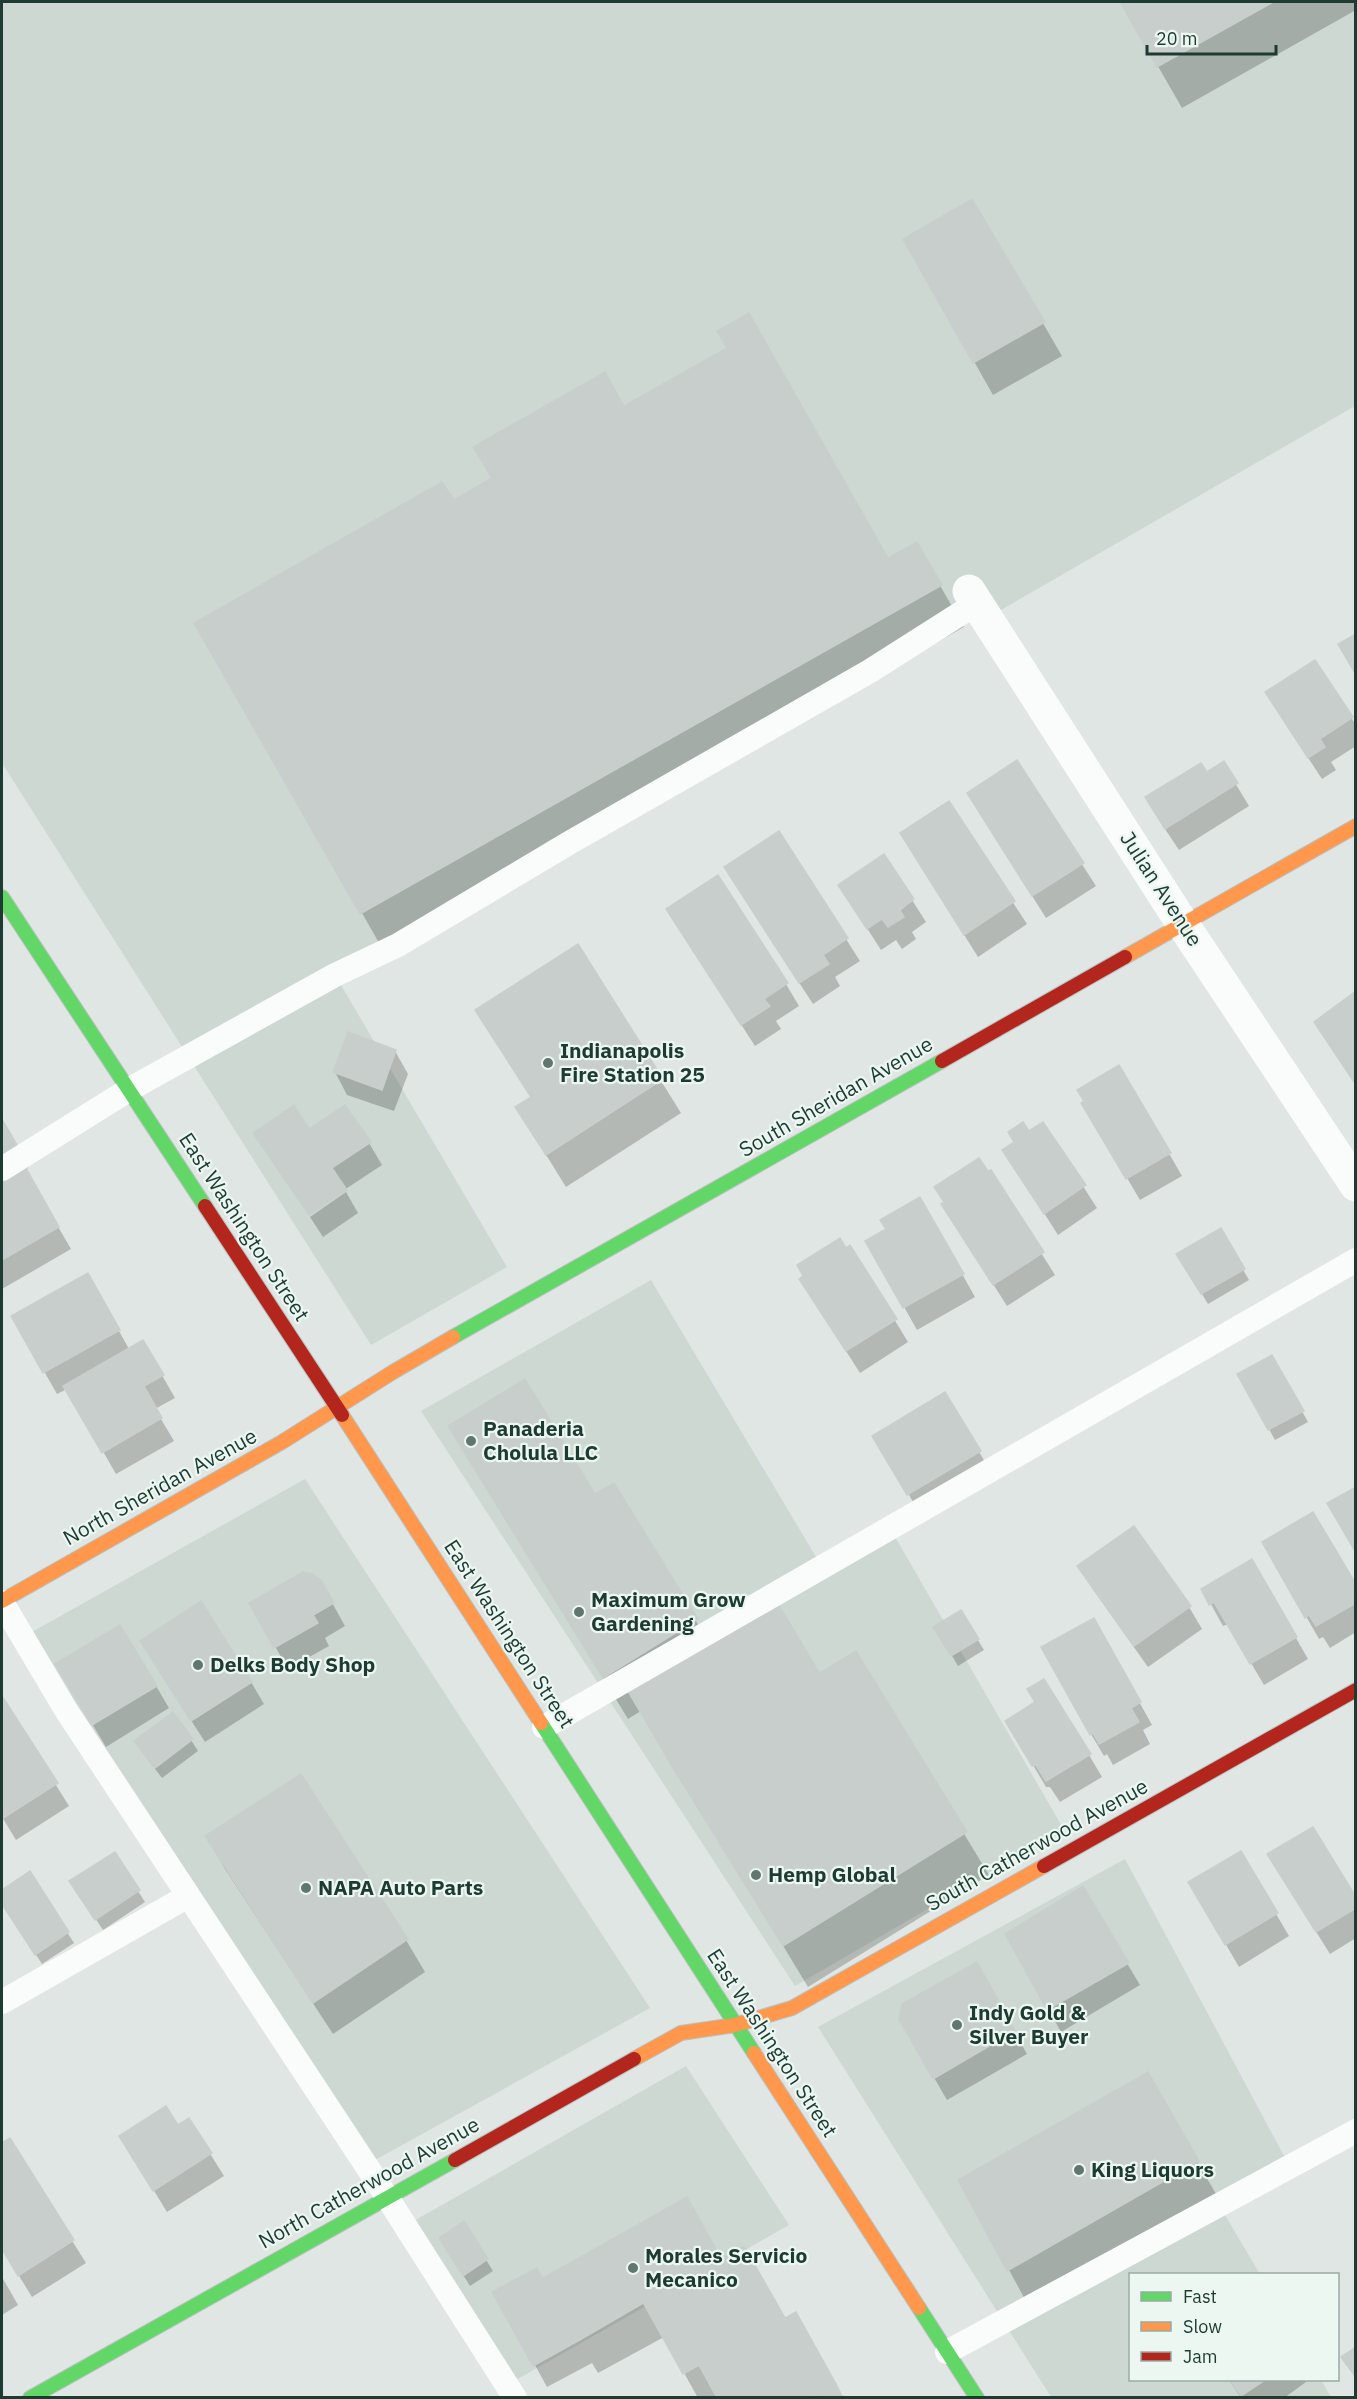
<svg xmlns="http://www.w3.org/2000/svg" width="1357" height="2399" viewBox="0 0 1357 2399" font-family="'IBM Plex Sans',sans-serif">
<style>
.built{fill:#cdd8d3}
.shadow{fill:#0003}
.building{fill:#c7cecb;stroke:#c8cfcc;stroke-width:1.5}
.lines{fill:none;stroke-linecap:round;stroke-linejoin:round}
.fast-casing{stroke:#b8c3bf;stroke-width:16}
.slow-casing{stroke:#b8c3bf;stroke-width:16}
.jam-casing{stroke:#b8c3bf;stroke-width:16}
.lane{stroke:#fafbfb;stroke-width:24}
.street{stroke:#fafbfb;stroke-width:33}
.fast{stroke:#63d668;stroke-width:14}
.slow{stroke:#ff974d;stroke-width:14}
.jam{stroke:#b3261e;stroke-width:14}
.poi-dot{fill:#617671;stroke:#ecf7f2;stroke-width:2}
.labels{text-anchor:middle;stroke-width:4.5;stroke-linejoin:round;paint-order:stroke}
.street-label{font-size:21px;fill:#1d3a33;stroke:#ecf7f2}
.poi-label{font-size:21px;font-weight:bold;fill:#1d3a33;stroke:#ecf7f2;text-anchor:start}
</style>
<rect width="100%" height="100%" fill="#e0e6e3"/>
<g class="built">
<path d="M2,2H1355V406L987,618L977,603L335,975L507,1267L371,1345L2,763Z"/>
<path d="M651,1280L822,1567L890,1528L1064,1830L795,1986L421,1411Z"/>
<path d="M305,1479L650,2008L366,2165L23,1637Z"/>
<path d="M1125,1859L1290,2167L1219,2205L1260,2274H1130V2380H1321L1331,2397H1051L818,2027Z"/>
<path d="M686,2066L789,2225L507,2385L405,2226Z"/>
</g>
<g class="shadow">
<path d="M1121,2H1356V10L1182,108Z"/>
<path d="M972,201L1062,356L993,395L905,239Z"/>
<path d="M625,408L888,560L916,544L964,627L386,955L196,623L453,502Z"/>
<path d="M1315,662L1356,725V746L1331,762L1336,770L1322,779L1280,715Z"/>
<path d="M1016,762L1096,886L1046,918L982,816Z"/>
<path d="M1223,763L1249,806L1179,850L1159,820L1206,774Z"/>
<path d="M948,803L1027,924L978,957L915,856Z"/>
<path d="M779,834L860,961L835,977L840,986L813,1004L739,890Z"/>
<path d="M884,856L926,922L912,932L916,939L902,949L896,940L881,950L840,886Z"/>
<path d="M681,931L786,984L799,1006L776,1021L781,1029L755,1046Z"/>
<path d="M577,946L681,1113L566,1187L517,1108L531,1098L477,1010Z"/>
<path d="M1356,993V1085L1316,1022Z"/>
<path d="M395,1051L408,1074L394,1111L347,1095L335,1072Z"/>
<path d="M1119,1067L1182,1176L1140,1200L1083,1103Z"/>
<path d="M2,1121L28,1168L25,1170L71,1249L2,1289Z"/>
<path d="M1043,1124L1097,1208L1058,1235L1004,1150Z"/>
<path d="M255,1133L369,1143L382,1165L308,1214Z"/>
<path d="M990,1172L1055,1275L1007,1306L943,1205Z"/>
<path d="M346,1192L358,1213L323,1237L310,1217Z"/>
<path d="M920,1199L975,1297L917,1330L867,1241L888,1230Z"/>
<path d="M1220,1230L1249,1280L1208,1304L1178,1254Z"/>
<path d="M850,1247L908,1342L860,1373L814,1301L805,1277Z"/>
<path d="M100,1297L129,1349L143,1342L175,1398L155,1409L174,1441L116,1474L67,1389L57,1394L13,1317Z"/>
<path d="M1272,1357L1308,1422L1275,1440L1239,1375Z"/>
<path d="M945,1394L985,1462L915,1505L874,1437Z"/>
<path d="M450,1427L595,1496L613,1485L710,1644L819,1675L855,1654L989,1875L808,1987L641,1711L628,1719Z"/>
<path d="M1313,1514L1356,1587V1632L1330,1648L1323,1637L1319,1639L1264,1543Z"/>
<path d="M1252,1561L1308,1659L1264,1685L1228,1624L1223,1626L1203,1590Z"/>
<path d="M1079,1566L1189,1607L1202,1629L1148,1667L1092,1588Z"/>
<path d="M320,1581L345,1626L325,1638L329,1646L288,1669L251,1604Z"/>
<path d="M961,1612L984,1650L958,1666L935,1627Z"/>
<path d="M1106,1642L1152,1725L1143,1730L1150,1744L1113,1765L1107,1754L1104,1756L1091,1734Z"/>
<path d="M154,1663L251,1682L264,1704L205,1742Z"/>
<path d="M156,1686L169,1708L106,1747L70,1687Z"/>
<path d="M2,1699L69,1806L16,1840L2,1817Z"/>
<path d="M1037,1703L1089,1755L1102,1777L1060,1802L1050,1787H1046L1020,1743Z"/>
<path d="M191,1740L198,1751L162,1778L142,1752Z"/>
<path d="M207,1837L406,1940L425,1972L333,2034L225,1869Z"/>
<path d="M1240,1853L1289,1936L1239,1967L1190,1883Z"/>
<path d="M114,1854L145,1902L103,1930L78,1892Z"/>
<path d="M29,1873L74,1943L42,1964L2,1903V1891Z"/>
<path d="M1282,1877L1356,1900V1938L1330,1954Z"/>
<path d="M1082,1888L1140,1985L1061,2032L1007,1935Z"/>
<path d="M989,1987L1027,2054L947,2100L900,2019Z"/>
<path d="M1147,2074L1216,2194L1027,2303L960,2180Z"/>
<path d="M189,2120L224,2176L167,2212L134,2158Z"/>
<path d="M9,2140L86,2263L32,2297L2,2248V2145Z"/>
<path d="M686,2200L721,2260L743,2248L784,2320L842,2398H698L664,2337L598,2373L592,2363L547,2387L535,2365L543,2280Z"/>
<path d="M463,2223L493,2271L470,2286L447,2249Z"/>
<path d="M2,2277L18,2305L2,2315Z"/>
<path d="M1229,2380H1304L1306,2382L1284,2398H1241Z"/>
</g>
<g class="building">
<path d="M1120,2H1273L1157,67Z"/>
<path d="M972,199L1045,322L973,363L903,239Z"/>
<path d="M749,313L888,558L917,542L942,585L360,914L194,623L442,482L454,500L492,478L473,447L605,372L624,406L727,348L717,331Z"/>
<path d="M1356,634V675L1338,644Z"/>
<path d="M1315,660L1353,717L1320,739L1325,747L1308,758L1265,692Z"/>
<path d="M1017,760L1084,863L1032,896L967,793Z"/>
<path d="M1224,761L1238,783L1165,829L1145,797L1201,763L1207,772Z"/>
<path d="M949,801L1015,901L964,935L900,833Z"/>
<path d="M779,831L848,938L823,955L829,964L799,983L724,867Z"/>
<path d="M884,854L914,899L900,910L904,917L888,927L882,919L867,929L838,885Z"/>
<path d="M718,875L788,983L764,999L770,1006L741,1025L666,909Z"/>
<path d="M578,944L663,1079L546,1155L515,1107L531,1097L475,1010Z"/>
<path d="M1356,991V1085L1314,1022Z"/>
<path d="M348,1032L396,1050L382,1090L333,1072Z"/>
<path d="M1119,1065L1171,1153L1126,1179L1081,1103L1084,1101L1077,1090Z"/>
<path d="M294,1105L309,1129L345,1105L371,1142L332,1168L347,1190L309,1215L253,1133Z"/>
<path d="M2,1119L17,1145L2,1154Z"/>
<path d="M1023,1122L1029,1131L1043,1122L1086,1185L1044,1214L1002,1150L1014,1142L1008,1132Z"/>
<path d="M979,1158L988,1171L991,1170L1044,1252L993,1285L941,1204L944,1202L934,1187Z"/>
<path d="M26,1168L59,1227L2,1260V1182Z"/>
<path d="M920,1197L964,1274L903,1308L865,1241L886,1229L880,1220Z"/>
<path d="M1221,1228L1245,1269L1201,1294L1176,1254Z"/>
<path d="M840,1238L846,1248L850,1245L897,1319L846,1351L799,1279L803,1276L797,1265Z"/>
<path d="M88,1273L120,1330L43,1373L11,1316Z"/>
<path d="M143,1340L164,1375L144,1386L162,1418L102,1453L63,1386Z"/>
<path d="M1272,1355L1304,1411L1268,1430L1237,1374Z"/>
<path d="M525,1379L595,1494L614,1483L698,1619L603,1678L448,1426Z"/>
<path d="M945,1392L981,1451L907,1495L872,1436Z"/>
<path d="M1356,1487V1553L1327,1503Z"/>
<path d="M1313,1512L1356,1584L1353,1588L1356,1593V1603L1316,1626L1309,1615L1305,1618L1262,1542Z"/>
<path d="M1134,1526L1191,1606L1134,1646L1077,1566Z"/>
<path d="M1252,1559L1297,1637L1250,1664L1214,1602L1209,1605L1201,1589Z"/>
<path d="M303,1572L312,1574L321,1580L334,1603L313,1615L318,1623L274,1648L249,1603Z"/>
<path d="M201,1601L252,1682L191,1721L140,1641Z"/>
<path d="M777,1602L820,1674L670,1763L628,1691Z"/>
<path d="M961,1610L979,1639L951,1656L933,1627Z"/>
<path d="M1094,1618L1141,1702L1131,1708L1139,1722L1099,1744L1093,1733L1090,1735L1041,1647Z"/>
<path d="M120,1625L157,1686L92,1725L55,1664Z"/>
<path d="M856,1651L967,1832L783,1946L670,1763Z"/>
<path d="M1044,1679L1091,1754L1046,1781L1036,1765L1032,1766L1005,1721L1035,1702L1027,1689Z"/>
<path d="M2,1696L58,1783L2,1819Z"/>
<path d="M173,1712L193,1739L155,1768L134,1741Z"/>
<path d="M301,1774L408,1939L313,2003L205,1836Z"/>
<path d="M1313,1827L1356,1897V1908L1316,1932L1267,1854Z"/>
<path d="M1241,1851L1278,1913L1225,1945L1188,1882Z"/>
<path d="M115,1852L140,1890L95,1920L69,1881Z"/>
<path d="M30,1871L69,1932L35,1955L2,1904V1890Z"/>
<path d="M1083,1886L1129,1963L1047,2010L1005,1934Z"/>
<path d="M977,1962L1015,2031L933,2079L899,2019L902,2004Z"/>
<path d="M1148,2072L1199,2161L1007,2271L958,2180Z"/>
<path d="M166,2106L178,2125L189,2118L212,2153L153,2191L119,2136Z"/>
<path d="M10,2138L74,2240L18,2276L2,2249V2143Z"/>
<path d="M687,2197L721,2258L578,2341L543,2278Z"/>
<path d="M464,2221L488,2259L463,2276L439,2238Z"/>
<path d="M744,2246L785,2318L683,2374L644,2304Z"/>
<path d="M537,2268L578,2341L533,2366L492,2292Z"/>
<path d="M796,2312L836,2384L811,2398H717L699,2365Z"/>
<path d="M1356,2347V2378L1341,2357Z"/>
<path d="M1230,2380H1265L1241,2396Z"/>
<path d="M836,2384L843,2398H811Z"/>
</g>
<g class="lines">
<defs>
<g id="fast">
<path d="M2,897L205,1206"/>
<path d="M453,1337L942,1061"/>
<path d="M541,1723L754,2053"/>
<path d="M919,2308L977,2398"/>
<path d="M30,2398L455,2160"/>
</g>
<g id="slow">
<path d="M1125,957L1356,826"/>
<path d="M342,1415L541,1723"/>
<path d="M2,1601L282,1442L393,1372L453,1337"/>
<path d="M754,2053L919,2308"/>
<path d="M634,2059L681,2033L735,2025L792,2008L1044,1866"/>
</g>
<g id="jam">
<path d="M942,1061L1125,957"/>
<path d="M205,1206L342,1415"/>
<path d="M1044,1866L1356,1690"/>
<path d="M455,2160L634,2059"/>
</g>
</defs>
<use href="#fast" class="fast-casing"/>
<use href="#slow" class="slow-casing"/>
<use href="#jam" class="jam-casing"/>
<g class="lane">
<path d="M2,1169L130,1089L335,975L398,945L569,843L870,671L977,603"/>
<path d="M2,1602L66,1710L387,2197L515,2398"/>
<path d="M544,1727L1356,1260"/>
<path d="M2,2002L188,1896"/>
<path d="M947,2352L1356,2131"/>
</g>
<path class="street" d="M969,591L1182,923L1356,1185"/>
<use href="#fast" class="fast"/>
<use href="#slow" class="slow"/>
<use href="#jam" class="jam"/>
</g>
<g class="poi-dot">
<circle cx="548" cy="1063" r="6"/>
<circle cx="471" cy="1441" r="6"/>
<circle cx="579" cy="1612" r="6"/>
<circle cx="198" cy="1665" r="6"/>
<circle cx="756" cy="1875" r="6"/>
<circle cx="306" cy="1888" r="6"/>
<circle cx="957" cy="2025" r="6"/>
<circle cx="1079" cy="2170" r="6"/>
<circle cx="633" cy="2268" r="6"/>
</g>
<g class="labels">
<g class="street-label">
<text transform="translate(1161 889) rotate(57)" y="7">Julian Avenue</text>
<text transform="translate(836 1097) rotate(-30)" y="7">South Sheridan Avenue</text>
<text transform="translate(244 1227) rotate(57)" y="7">East Washington Street</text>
<text transform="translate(160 1487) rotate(-29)" y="7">North Sheridan Avenue</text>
<text transform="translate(509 1634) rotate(57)" y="7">East Washington Street</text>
<text transform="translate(1037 1845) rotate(-29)" y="7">South Catherwood Avenue</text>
<text transform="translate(772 2043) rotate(57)" y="7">East Washington Street</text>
<text transform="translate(369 2183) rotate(-29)" y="7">North Catherwood Avenue</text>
</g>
<g class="poi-label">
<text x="560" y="1058">Indianapolis<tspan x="560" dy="24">Fire Station 25</tspan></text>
<text x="483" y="1436">Panaderia<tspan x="483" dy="24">Cholula LLC</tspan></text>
<text x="591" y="1607">Maximum Grow<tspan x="591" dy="24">Gardening</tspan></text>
<text x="210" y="1672">Delks Body Shop</text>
<text x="768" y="1882">Hemp Global</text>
<text x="318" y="1895">NAPA Auto Parts</text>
<text x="969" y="2020">Indy Gold &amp;<tspan x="969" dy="24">Silver Buyer</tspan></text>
<text x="1091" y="2177">King Liquors</text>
<text x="645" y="2263">Morales Servicio<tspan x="645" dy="24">Mecanico</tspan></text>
</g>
</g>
<rect width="1357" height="2399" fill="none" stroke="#1d3a33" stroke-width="6"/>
<rect x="1129" y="2273" width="210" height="108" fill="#ecf7f2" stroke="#99aba6" stroke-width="1.5"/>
<rect x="1141" y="2292" width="30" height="9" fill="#63d668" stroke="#99aba6" stroke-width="1.5"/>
<text x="1183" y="2303" font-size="18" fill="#1d3a33">Fast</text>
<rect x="1141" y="2322" width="30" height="9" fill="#ff974d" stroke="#99aba6" stroke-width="1.5"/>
<text x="1183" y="2333" font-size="18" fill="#1d3a33">Slow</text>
<rect x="1141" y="2352" width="30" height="9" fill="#b3261e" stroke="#99aba6" stroke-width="1.5"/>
<text x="1183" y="2363" font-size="18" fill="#1d3a33">Jam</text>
<path d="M1147 45v9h129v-9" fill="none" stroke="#1d3a33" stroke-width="3"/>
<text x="1156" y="45" font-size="18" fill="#1d3a33" stroke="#ecf7f2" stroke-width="4.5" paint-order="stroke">20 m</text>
</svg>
